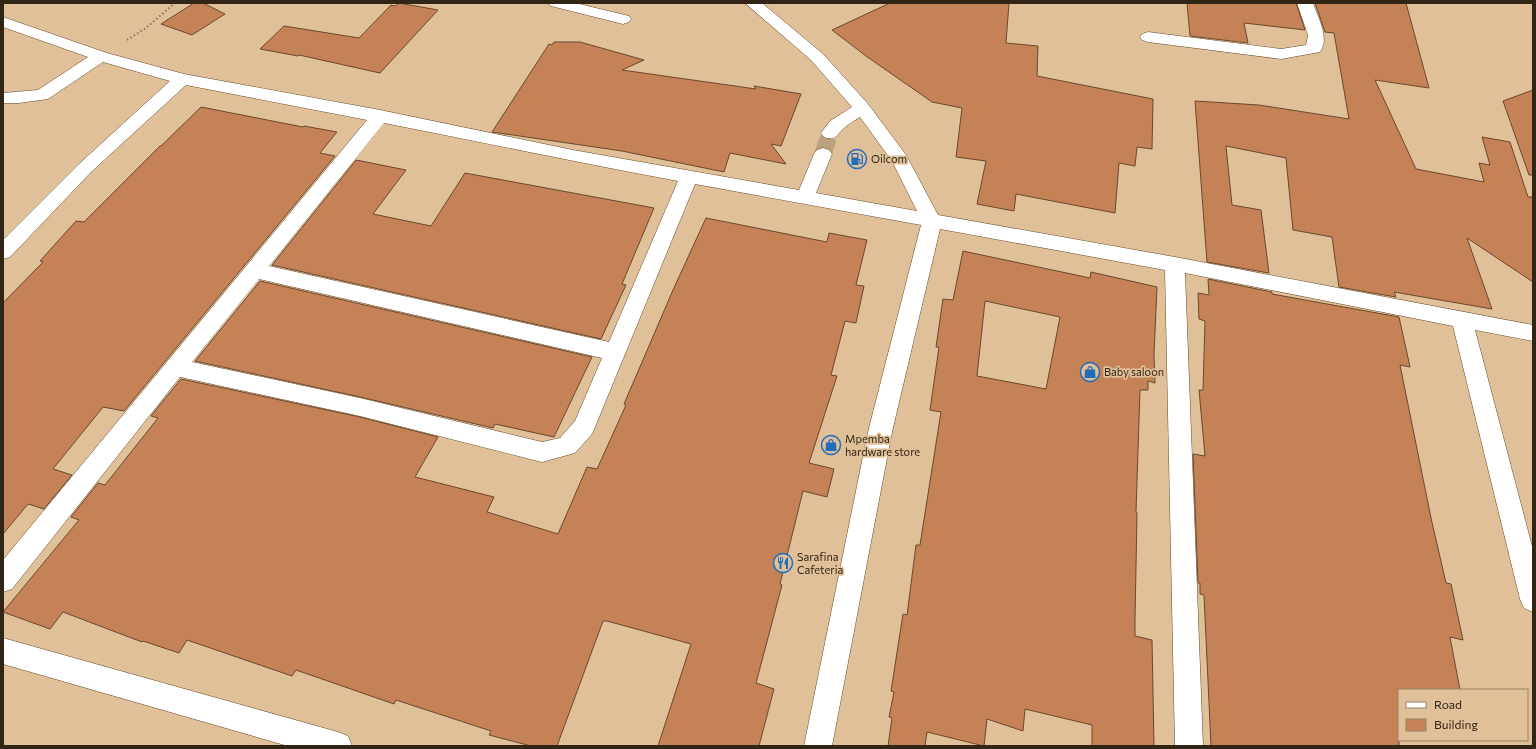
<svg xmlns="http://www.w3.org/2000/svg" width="1536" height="749" viewBox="0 0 1536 749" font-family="Commissioner,sans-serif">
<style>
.building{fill:#c48256;stroke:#6c472f;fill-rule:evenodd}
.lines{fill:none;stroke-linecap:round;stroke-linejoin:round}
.minor-tunnel{stroke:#bca17f;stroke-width:17;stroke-dasharray:17 8;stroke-linecap:butt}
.minor-casing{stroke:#644a26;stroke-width:1}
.path{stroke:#8e785c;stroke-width:2;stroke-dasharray:1.5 2.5;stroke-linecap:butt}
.minor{fill:#fff;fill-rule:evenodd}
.labels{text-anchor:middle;stroke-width:3.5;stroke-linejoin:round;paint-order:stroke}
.poi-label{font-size:11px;fill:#312516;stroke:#dfc099;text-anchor:start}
</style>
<rect width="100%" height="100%" fill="#dfc099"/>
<g class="building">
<path d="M194,3H203L225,14L192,35L161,24Z"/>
<path d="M399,3L438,10L380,73L299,55L298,56L260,49L284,26L359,38L391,5L395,6Z"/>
<path d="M890,3H1009L1006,43L1038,46L1037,76L1153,99L1152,149L1137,147L1135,166L1119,163L1115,213L1016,194L1014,211L977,204L986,161L956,157L962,108L932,102L866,56L832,30Z"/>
<path d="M1187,3H1296L1305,30L1244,23L1248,43L1190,36Z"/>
<path d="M1315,3H1406L1429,88L1375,80L1416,169L1484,182L1479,163L1490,165L1482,137L1510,142L1528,197H1533V282L1467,238L1492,309L1394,292L1396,297L1339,287L1332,237L1293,230L1286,158L1226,146L1232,205L1261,210L1269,273L1207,262L1195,101L1259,105L1349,119L1334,33L1325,32Z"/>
<path d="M554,42H580L644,60L622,70L756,89L754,86L801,94L781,146L771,144L786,164L730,153L724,172L622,151L492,132L549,44L552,45Z"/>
<path d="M1533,90V175H1529L1503,101Z"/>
<path d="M201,107L303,127L304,126L337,132L320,153L335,156L124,411L103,407L53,469L72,475L44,509L28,504L3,534V303L43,262L40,261L76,221L84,222L160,146H161Z"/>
<path d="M356,160L406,170L373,214L431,226L465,173L654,208L622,284L626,285L601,339L272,265Z"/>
<path d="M706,218L827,242L829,233L867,240L856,285L864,286L856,323L845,321L831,375L837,376L809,463L834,469L827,497L803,491L780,584L782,585L756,683L774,689L759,746H658L691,644L607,621H603L557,746H531L489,735L491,731L396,700L394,704L296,670L292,676L187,640L179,653L143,641L142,642L63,612L50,629L3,612L79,520L71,517L98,483L105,485L158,418L151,416L181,379L360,417L438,437L415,477L494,497L487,512L558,534L587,467L597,469L626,405L624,404L673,290Z"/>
<path d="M963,251L1090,278L1091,272L1157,287L1154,355L1155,383L1148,381V390H1140L1136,512L1137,513L1135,620V636L1152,640L1154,746H1092V725L1025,709L1023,731L987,719L984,746L927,732L925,746H888L892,718L889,717L894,692L891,691L903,614L907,615L916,545H920L941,412L930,410L939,347H936L943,299L953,300ZM985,301L1060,317L1046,389L977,376Z"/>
<path d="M1208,279L1272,292V294L1399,317L1410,367L1400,365L1431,518L1446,583L1451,584L1463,640L1450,637L1460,690H1399V746H1211L1204,595L1200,594V583H1198L1193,454L1205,456L1199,390H1203L1205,321L1199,319L1198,293L1209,295Z"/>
<path d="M260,281L592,357L554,437L495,424L493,428L360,397L195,361Z"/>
</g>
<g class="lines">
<path class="minor-tunnel" d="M823,154L830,133"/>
<defs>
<g id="minor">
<path d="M548,3H575L629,16L631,19L629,22L623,24L551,6Z"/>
<path d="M745,3H762L823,54L868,104L906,155L938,215L1175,257L1533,325V341L1475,330L1533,550V612L1524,608L1520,599L1453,326L1185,273L1203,746H1175L1165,270L940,229L892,432L832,746H804L868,432L921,225L695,184L595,427L592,434L575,453L542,462L360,416L180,377L12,589L3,592V560L367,120L186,85L91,172L10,257L3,259V240L79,164L170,81L103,62L48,99L19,103H3V93L38,90L88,57L3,27V17L107,53L184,74L380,110L573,150L799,190L814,154L817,150L823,148L829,150L832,154L816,193L917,211L892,161L860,117C854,121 848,124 843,129C835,136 837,141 824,137L821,133L830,121L852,107L811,60ZM384,123C482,142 580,163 678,181L609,342L269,266ZM259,279L602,358L575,421L560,438L542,442L360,398L192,362Z"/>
<path d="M1297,3H1313C1318,18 1330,38 1320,52L1281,59L1148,42L1142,40L1140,37L1142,34L1148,32L1281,49L1306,45L1308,35Z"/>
<path d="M3,638L338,732L348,736L352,746H288L3,664Z"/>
</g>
</defs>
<use href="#minor" class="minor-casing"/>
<g class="path">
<path d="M115,3H146"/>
<path d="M127,40L146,28L175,3"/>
</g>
<use href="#minor" class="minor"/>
</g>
<defs>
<symbol id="fuel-ring" viewBox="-11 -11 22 22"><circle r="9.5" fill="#dfc099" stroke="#226cbc" stroke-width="1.5"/><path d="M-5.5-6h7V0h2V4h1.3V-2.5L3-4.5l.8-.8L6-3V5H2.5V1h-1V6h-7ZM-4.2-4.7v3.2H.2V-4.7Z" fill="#226cbc"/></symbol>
<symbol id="shop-ring" viewBox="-11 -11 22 22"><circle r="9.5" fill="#dfc099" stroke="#226cbc" stroke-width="1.5"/><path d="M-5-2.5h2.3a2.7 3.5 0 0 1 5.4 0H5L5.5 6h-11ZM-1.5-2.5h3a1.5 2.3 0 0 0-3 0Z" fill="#226cbc"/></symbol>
<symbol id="restaurant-ring" viewBox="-11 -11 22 22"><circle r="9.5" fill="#dfc099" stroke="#226cbc" stroke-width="1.5"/><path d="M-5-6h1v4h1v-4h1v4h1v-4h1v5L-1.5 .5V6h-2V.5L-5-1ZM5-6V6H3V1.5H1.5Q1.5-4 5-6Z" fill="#226cbc"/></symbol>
</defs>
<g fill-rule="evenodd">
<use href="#fuel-ring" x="846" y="148" width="22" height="22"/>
<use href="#shop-ring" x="1079" y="361" width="22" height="22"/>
<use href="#shop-ring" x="820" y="434" width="22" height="22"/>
<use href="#restaurant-ring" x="772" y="552" width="22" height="22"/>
</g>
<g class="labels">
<g class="poi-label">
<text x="871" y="163">Oilcom</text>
<text x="1104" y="376">Baby saloon</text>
<text x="845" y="443">Mpemba<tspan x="845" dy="13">hardware store</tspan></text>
<text x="797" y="561">Sarafina<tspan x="797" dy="13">Cafeteria</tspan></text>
</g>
</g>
<rect width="1536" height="749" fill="none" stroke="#312516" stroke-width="8"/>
<rect x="1398" y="689" width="130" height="52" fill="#dfc099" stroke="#998265"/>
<rect x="1406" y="702" width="20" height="6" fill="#ffffff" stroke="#998265"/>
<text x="1434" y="709" font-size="12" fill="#312516">Road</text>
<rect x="1406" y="719" width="20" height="12" fill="#c48256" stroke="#998265"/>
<text x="1434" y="729" font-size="12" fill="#312516">Building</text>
</svg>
